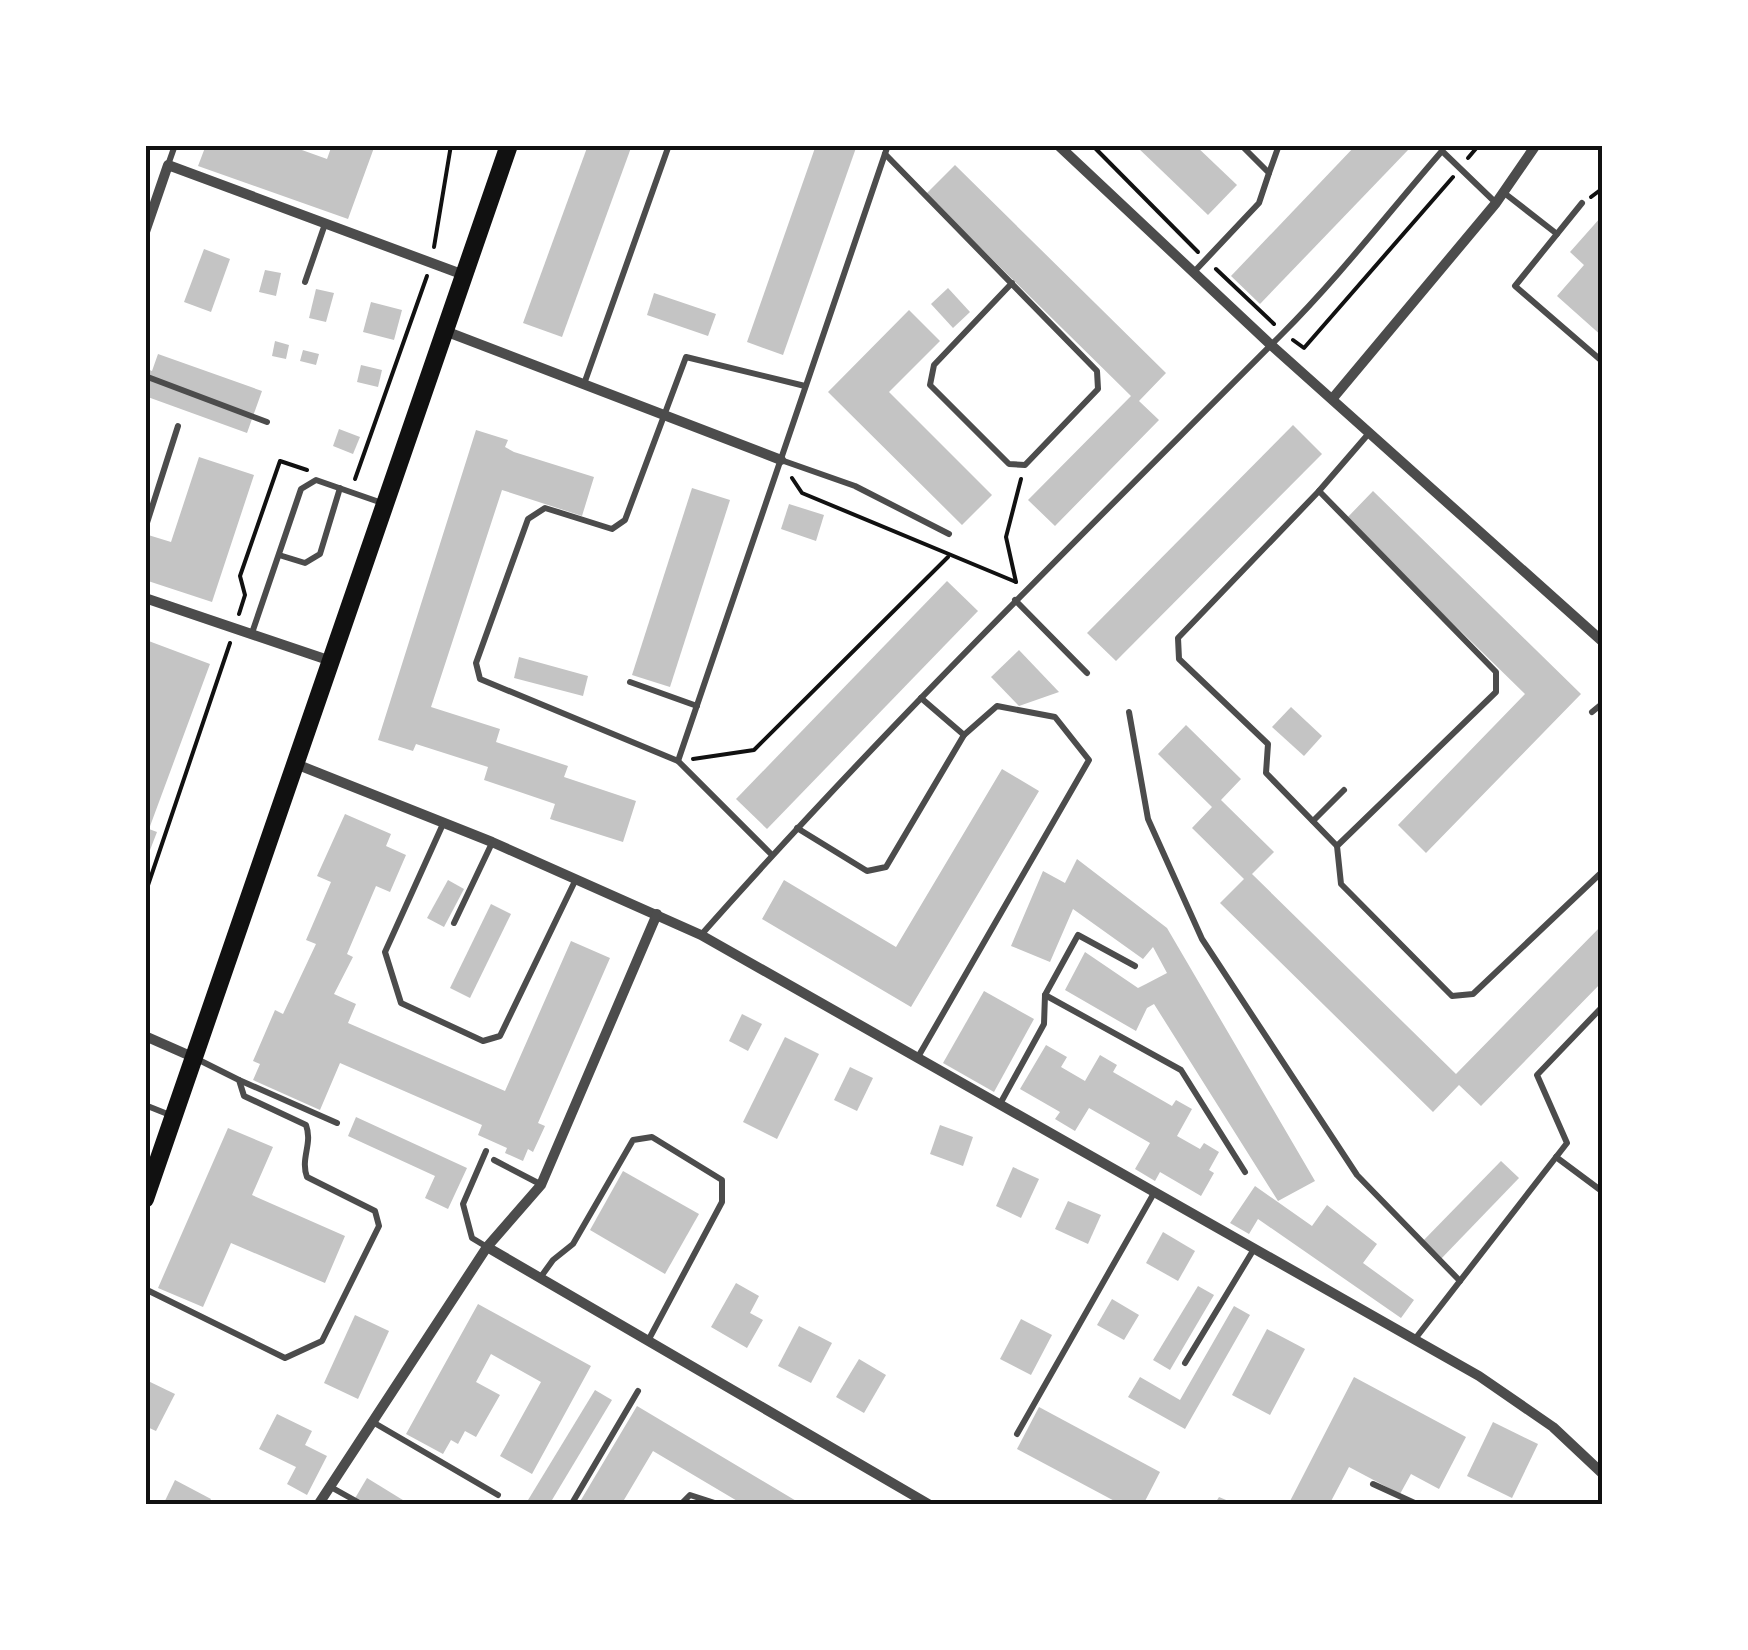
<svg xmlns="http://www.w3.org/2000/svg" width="1748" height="1650" viewBox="0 0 1748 1650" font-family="'Noto Sans',sans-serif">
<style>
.building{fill:#c4c4c4}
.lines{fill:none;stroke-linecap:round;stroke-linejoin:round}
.path{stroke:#111;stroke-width:4}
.service{stroke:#4c4c4c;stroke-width:6}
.minor{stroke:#4c4c4c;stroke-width:10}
.secondary{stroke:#111;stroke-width:18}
.neatline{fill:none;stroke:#111;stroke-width:4}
</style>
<rect width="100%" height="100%" fill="#fff"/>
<g class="building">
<path d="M206,145H288L327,159L332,145H375L348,219L198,166Z"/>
<path d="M588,145H632L562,337L523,323Z"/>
<path d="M816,145H857L783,355L747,342Z"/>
<path d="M1135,145H1195L1237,185L1208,215Z"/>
<path d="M1356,145H1404L1409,149L1260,304L1231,276Z"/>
<path d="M955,165L1166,373L1139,401L1159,420L1055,526L1028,500L1131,396L926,194Z"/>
<path d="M1601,217L1603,219V337L1557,296L1584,265L1570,252Z"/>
<path d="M204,249L230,259L211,312L184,302Z"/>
<path d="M265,270L281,273L276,296L259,292Z"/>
<path d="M948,288L970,312L953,328L931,304Z"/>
<path d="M316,289L334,293L326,322L309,318Z"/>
<path d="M654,293L716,314L708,336L647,315Z"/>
<path d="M371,302L402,310L394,340L363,332Z"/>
<path d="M909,310L940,341L889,392L992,495L962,525L828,392Z"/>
<path d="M275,341L289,345L286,359L272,356Z"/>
<path d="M303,350L319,354L316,365L300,361Z"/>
<path d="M158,354L262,391L247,433L145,396V368L152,371Z"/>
<path d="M361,365L382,370L378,387L357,382Z"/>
<path d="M1293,425L1322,454L1116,661L1087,633Z"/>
<path d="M339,429L360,437L353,454L333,446Z"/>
<path d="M476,430L508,440L505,447L514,452L594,477L582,516L502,490L431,707L500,729L496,742L568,766L564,777L636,801L623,842L550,819L555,804L484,780L488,767L416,744L413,751L378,740Z"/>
<path d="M199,457L254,475L212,602L145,580V534L171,542Z"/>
<path d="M692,488L730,500L670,687L632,675Z"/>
<path d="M1373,491L1581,694L1426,853L1398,825L1525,694L1346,519Z"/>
<path d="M789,504L824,515L816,541L781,529Z"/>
<path d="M947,581L978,611L767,829L736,799Z"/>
<path d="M146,640L210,664L149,829L157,832L145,863Z"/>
<path d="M1019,650L1059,692L1019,706L991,677Z"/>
<path d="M519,657L588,676L583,696L514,678Z"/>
<path d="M1291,707L1322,736L1304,756L1272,727Z"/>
<path d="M1186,725L1241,779L1221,800L1274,852L1252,874L1456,1074L1603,924V981L1481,1106L1459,1085L1433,1112L1220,903L1244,879L1192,828L1212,807L1158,754Z"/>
<path d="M1002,769L1039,791L911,1007L762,919L784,880L896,947Z"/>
<path d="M345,814L391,834L386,846L406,855L390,892L376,886L347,954L353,957L334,994L356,1004L348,1023L505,1091L571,941L610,958L538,1123L545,1126L533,1152L528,1149L523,1161L505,1153L507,1148L478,1135L482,1125L340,1063L320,1110L253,1080L260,1064L253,1061L275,1010L283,1014L316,944L306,940L331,882L317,876Z"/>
<path d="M1077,859L1167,928L1315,1181L1278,1201L1154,1004L1147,1008L1136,1031L1065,990L1085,952L1138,988L1146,984L1167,973L1153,947L1143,959L1073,909L1050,962L1011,946L1043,871L1065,883Z"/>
<path d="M448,880L464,889L444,927L427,918Z"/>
<path d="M491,904L511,914L470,998L450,988Z"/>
<path d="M984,991L1034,1019L994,1092L943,1063Z"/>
<path d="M742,1014L762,1024L748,1051L729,1041Z"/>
<path d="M785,1037L819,1054L777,1139L743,1122Z"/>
<path d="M1046,1045L1067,1057L1061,1067L1085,1081L1100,1055L1117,1065L1113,1072L1172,1106L1176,1100L1192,1109L1177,1136L1200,1149L1204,1143L1219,1152L1209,1170L1214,1173L1201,1196L1160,1172L1155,1181L1135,1169L1150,1143L1089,1108L1075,1131L1055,1119L1060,1112L1020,1089Z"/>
<path d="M850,1067L873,1078L857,1111L834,1100Z"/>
<path d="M356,1117L467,1168L448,1209L425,1198L435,1176L348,1136Z"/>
<path d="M940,1125L973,1137L963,1166L930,1154Z"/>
<path d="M228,1128L273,1147L252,1195L345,1236L325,1283L231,1243L203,1307L158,1288Z"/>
<path d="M1501,1161L1519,1178L1438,1262L1420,1244Z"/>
<path d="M1013,1167L1039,1179L1021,1218L996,1206Z"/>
<path d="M623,1171L699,1214L665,1274L590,1230Z"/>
<path d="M1255,1186L1312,1226L1327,1205L1377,1244L1363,1263L1414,1300L1401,1318L1258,1219L1249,1234L1230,1223Z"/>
<path d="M1068,1201L1101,1215L1088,1244L1055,1229Z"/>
<path d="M1163,1232L1195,1251L1178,1281L1146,1263Z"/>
<path d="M736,1283L759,1296L750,1313L763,1320L747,1348L711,1327Z"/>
<path d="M1198,1286L1214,1295L1170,1370L1153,1360Z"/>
<path d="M1112,1299L1139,1315L1124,1340L1097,1325Z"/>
<path d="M478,1304L591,1366L532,1474L500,1456L541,1382L491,1354L476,1382L500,1395L476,1437L465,1431L458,1444L451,1440L443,1454L406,1434Z"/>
<path d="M1234,1306L1250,1315L1185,1429L1128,1397L1140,1377L1180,1400Z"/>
<path d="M355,1315L389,1331L358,1399L324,1383Z"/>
<path d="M1021,1319L1052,1335L1031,1375L1000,1359Z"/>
<path d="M799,1326L832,1343L811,1383L778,1366Z"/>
<path d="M1267,1329L1305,1349L1270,1415L1232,1395Z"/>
<path d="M859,1359L886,1375L864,1413L836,1397Z"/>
<path d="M1354,1377L1466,1437L1439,1489L1411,1474L1400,1494L1349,1467L1329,1505H1288Z"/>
<path d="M146,1380L175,1394L156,1431L145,1426Z"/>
<path d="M595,1390L612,1400L549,1505H525Z"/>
<path d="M637,1406L803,1505H744L653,1451L621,1505H578Z"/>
<path d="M1039,1407L1160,1472L1143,1505H1122L1017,1449Z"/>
<path d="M277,1414L312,1431L305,1445L327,1456L307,1495L287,1484L296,1467L259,1449Z"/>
<path d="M1493,1422L1538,1444L1512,1498L1467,1476Z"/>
<path d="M367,1478L411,1505H361L354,1500Z"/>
<path d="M175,1480L211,1499L208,1505H163Z"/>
<path d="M1219,1497L1238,1505H1214Z"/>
</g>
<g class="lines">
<g class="path">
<path d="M1092,145L1198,252"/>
<path d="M1468,158L1479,145"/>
<path d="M1591,197L1603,188"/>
<path d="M434,247L451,145"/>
<path d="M1216,269L1274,324"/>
<path d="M1293,340L1304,348L1453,177"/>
<path d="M792,478L802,493L1016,582"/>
<path d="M355,479L427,276"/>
<path d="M1016,582L1006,537L1021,479"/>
<path d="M239,614L245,595L240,576L280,461L307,470"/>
<path d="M693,759L754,750L948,557"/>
<path d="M145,894L230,643"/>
</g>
<g class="service">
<path d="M885,154L1097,371L1098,389L1025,465L1009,464L930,385L934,365L1012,283"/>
<path d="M168,165L175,145"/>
<path d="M1269,173L1279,145"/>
<path d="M1503,192L1557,234"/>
<path d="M1582,203L1515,286L1603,362"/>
<path d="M1193,273L1259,203L1269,173L1241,145"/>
<path d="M305,282L325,224"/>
<path d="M145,376L267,422"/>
<path d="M584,384L669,145"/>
<path d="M1370,432L1319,491L1496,672V692L1337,846L1341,884L1452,996L1473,994L1603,871"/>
<path d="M781,460L855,486L949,534"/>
<path d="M1319,491L1178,638L1179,659L1268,744L1266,773L1337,846"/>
<path d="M145,529L178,426"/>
<path d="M279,555L305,563L320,554L340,488"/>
<path d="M1015,600L1087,673"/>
<path d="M252,633L301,489L316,480L385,504"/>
<path d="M630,682L697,706"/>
<path d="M921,698L964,735"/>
<path d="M1129,712L1148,819L1202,939L1357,1175L1460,1281"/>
<path d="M1592,712L1603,703"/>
<path d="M678,761L888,145"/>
<path d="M1313,821L1344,790"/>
<path d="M443,824L385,952L401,1003L483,1041L500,1036L576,879"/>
<path d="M797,828L867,871L886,867L964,735L997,706L1055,717L1089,760L918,1057"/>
<path d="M772,855L678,761L480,679L476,663L528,519L545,508L612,529L625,520L686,357L805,386"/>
<path d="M454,923L492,843"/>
<path d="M701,935C886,726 1085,532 1282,334C1339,277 1389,212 1442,151L1496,203"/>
<path d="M1045,995L1181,1070L1245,1172"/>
<path d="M239,1080L337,1123"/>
<path d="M1000,1104L1044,1024L1045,995L1078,935L1135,966"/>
<path d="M145,1105L170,1115"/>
<path d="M486,1151L463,1204L472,1238L487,1247"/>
<path d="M1556,1157L1603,1192"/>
<path d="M494,1160L540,1184"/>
<path d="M540,1278L553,1260L573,1244L633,1140L652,1137L722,1180V1202L649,1339"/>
<path d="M145,1289L285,1358L322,1341L379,1226L375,1211L307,1177C300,1158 313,1144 306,1125L244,1096L239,1080L197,1059"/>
<path d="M1415,1339L1567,1143L1537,1075L1603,1006"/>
<path d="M1185,1363L1254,1249"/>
<path d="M371,1421L498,1495"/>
<path d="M1017,1434L1154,1193"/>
<path d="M1373,1484L1419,1505"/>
<path d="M329,1486L363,1505"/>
<path d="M571,1505L638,1391"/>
<path d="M680,1505L690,1495L721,1505"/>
</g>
<g class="minor">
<path d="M1058,145L1271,345L1603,642"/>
<path d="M145,232L168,165L464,275"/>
<path d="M445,331L781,460"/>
<path d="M1333,398L1496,203L1536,145"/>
<path d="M145,598L331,661"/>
<path d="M296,764L492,842L701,935L1479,1376L1553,1427L1603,1474"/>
<path d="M145,1036L195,1058"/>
<path d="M487,1247L930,1505"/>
<path d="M318,1505L487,1247L541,1185L657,914"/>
</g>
<path class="secondary" d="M145,1199L509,145"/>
</g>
<rect width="1748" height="1650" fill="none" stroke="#ffffff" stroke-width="295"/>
<rect x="148" y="148" width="1452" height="1354" class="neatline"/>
</svg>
